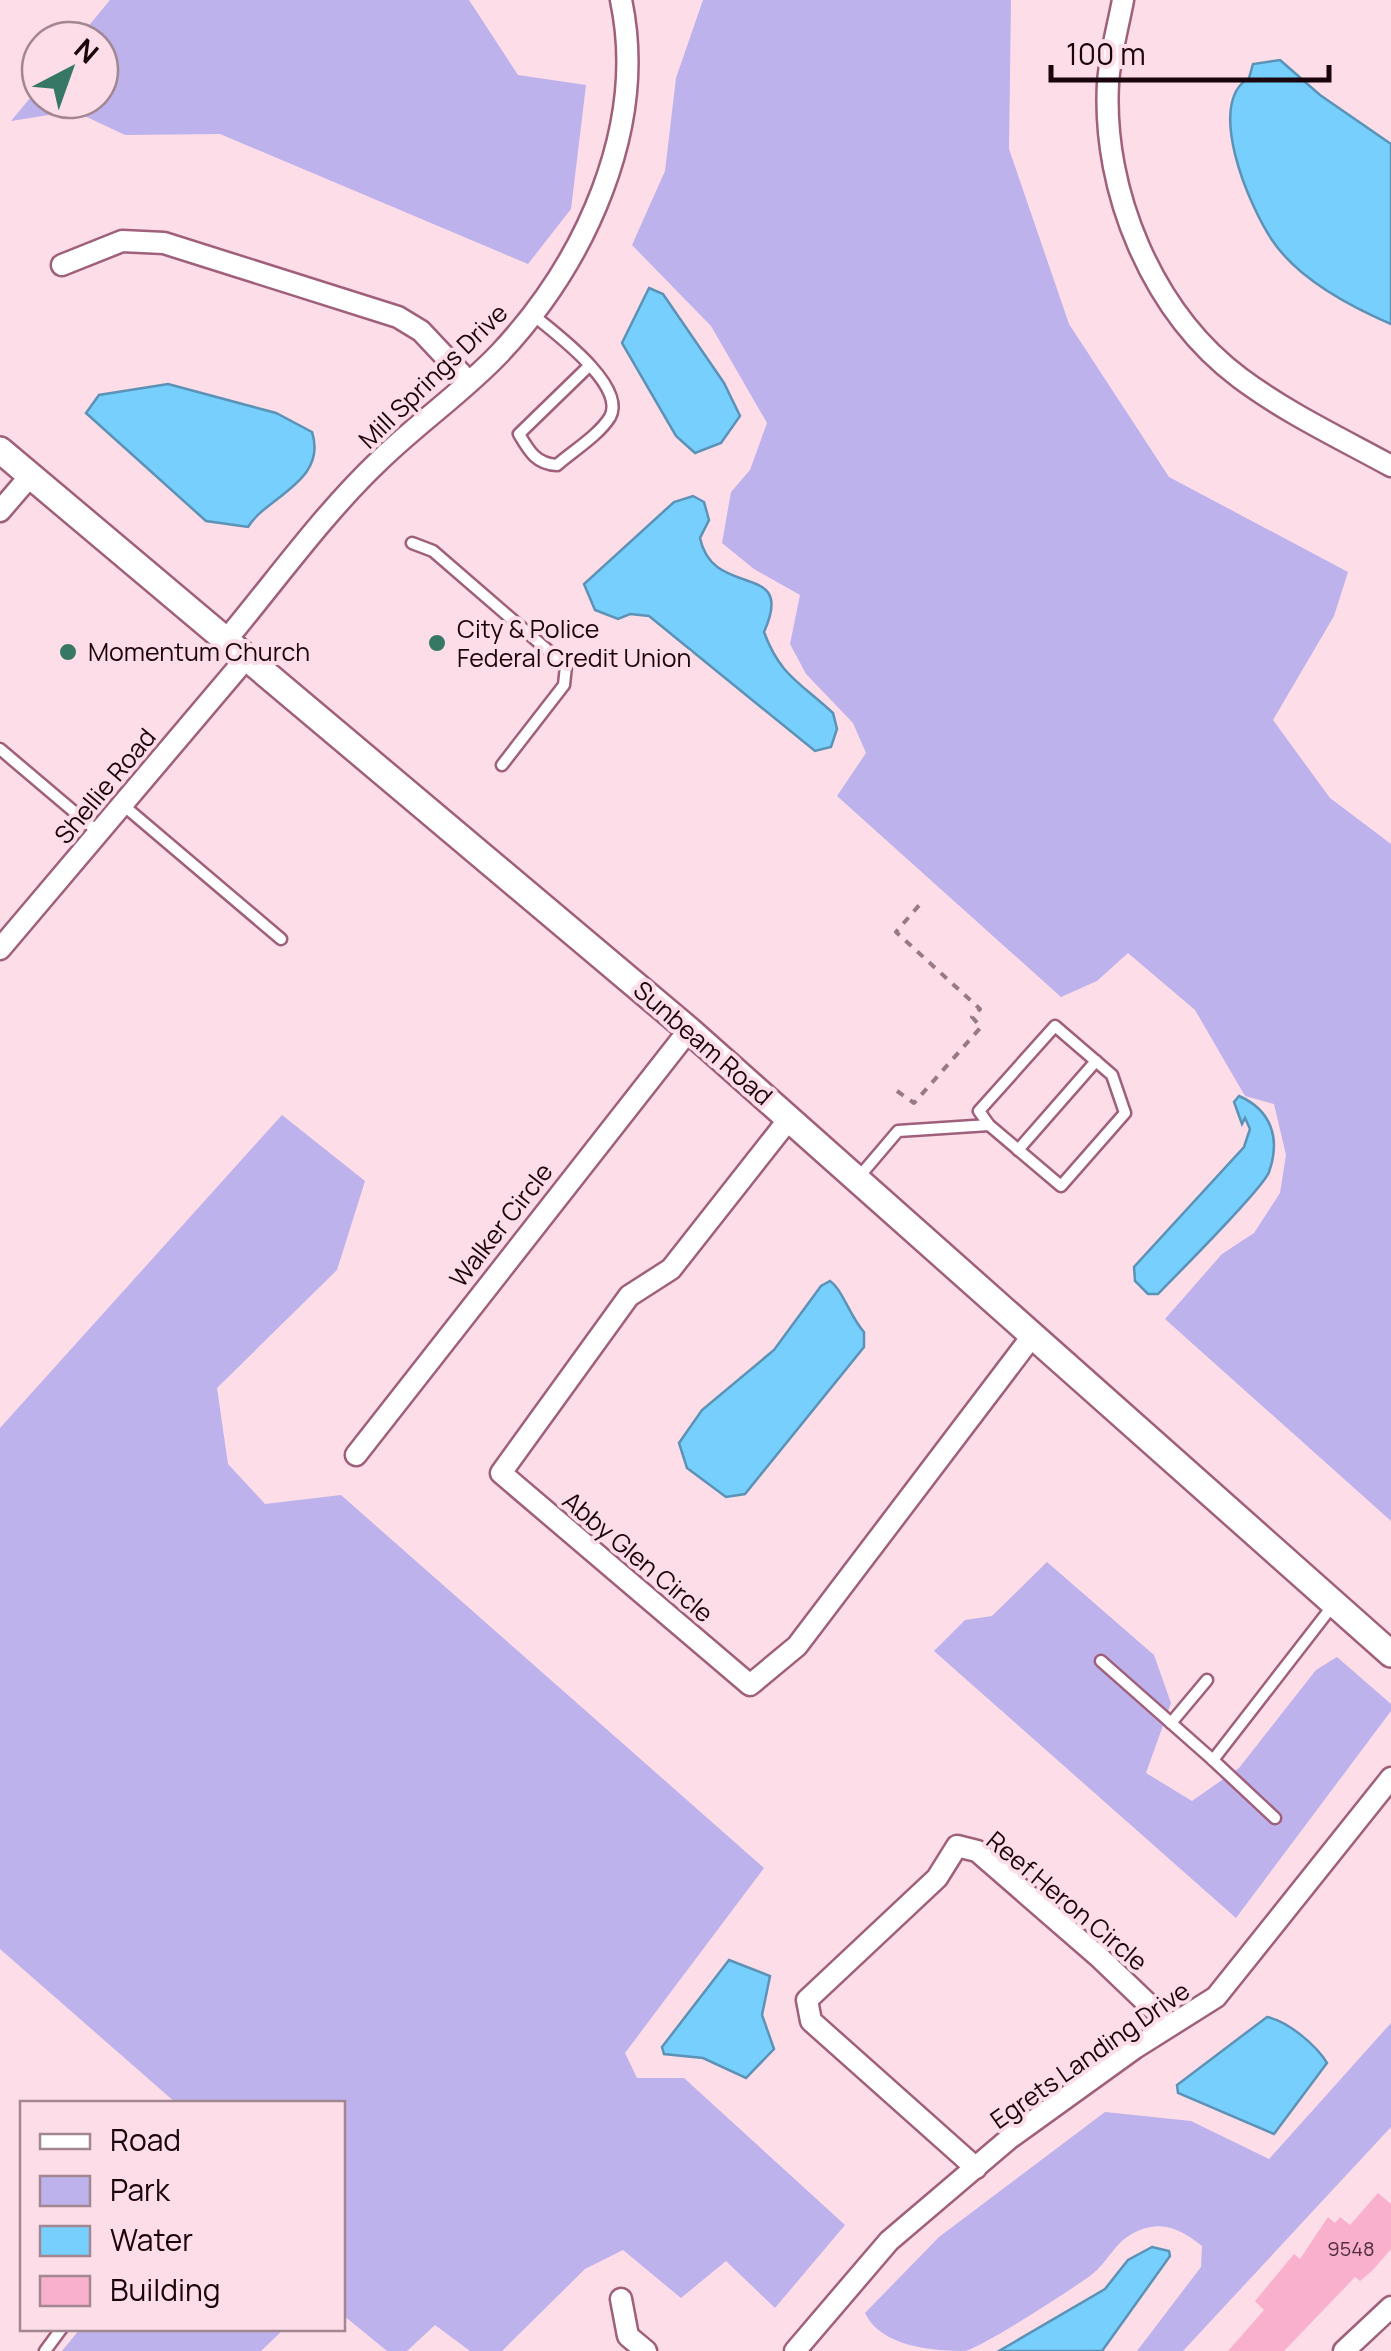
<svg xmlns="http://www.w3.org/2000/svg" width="1391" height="2351" viewBox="0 0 1391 2351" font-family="Manrope,sans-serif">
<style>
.green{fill:#bdb2eb}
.water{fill:#77cffe;stroke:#5b92b6;stroke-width:2.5}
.building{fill:#f9b0cd}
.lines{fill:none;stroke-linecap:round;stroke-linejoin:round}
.service-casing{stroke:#a05f7b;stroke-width:15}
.minor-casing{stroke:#a05f7b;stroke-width:25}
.tertiary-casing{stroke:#a05f7b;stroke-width:30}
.path{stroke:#967b85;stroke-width:4;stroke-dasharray:8 8;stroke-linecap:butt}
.service{stroke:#fff;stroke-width:10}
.minor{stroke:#fff;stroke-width:20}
.tertiary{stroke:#fff;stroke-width:25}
.poi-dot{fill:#377766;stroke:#fcdde8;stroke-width:4}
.labels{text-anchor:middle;stroke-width:8;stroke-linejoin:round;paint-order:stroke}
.number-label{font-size:20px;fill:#522f3e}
.street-label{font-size:25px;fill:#1a040e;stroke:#fcdde8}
.poi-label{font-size:25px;fill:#1a040e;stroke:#fcdde8;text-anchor:start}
</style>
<rect width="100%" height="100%" fill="#fcdde8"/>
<g class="green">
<path d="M110,0H469L518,75L586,85L571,209L528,264L220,134L125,135L74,111L11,121L40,86V100H100V40H77Z"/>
<path d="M703,0H1011L1009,149L1069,324L1169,477L1348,572L1334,616L1273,720L1330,798L1391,844V1521L1165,1319L1222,1254L1254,1233L1280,1193L1286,1155L1274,1104L1245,1096L1195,1010L1128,953L1097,981L1061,997L837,796L866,753L853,723L806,674L790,644L800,595L754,569L722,543L731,492L750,470L767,423L711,326L632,245L665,171L676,78Z"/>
<path d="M282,1115L365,1181L337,1270L217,1388L228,1464L265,1504L341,1495L764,1868L625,2053L637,2078H684L845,2225L775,2308L726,2261L681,2298L623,2250L585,2269L502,2351H470L435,2325L407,2351H387L343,2315L342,2104L176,2103L0,1949V1428Z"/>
<path d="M1047,1562L1154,1655L1171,1703L1146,1773L1192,1801L1239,1768L1316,1670L1337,1657L1391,1704V1711L1236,1918L934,1651L965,1620L992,1616Z"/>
<path d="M1391,2023V2127L1183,2351H1137L1201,2267L1202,2246C1183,2231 1165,2220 1140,2230C1114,2240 1110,2261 1090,2276C1072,2289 983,2347 965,2351C931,2351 880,2346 865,2313L939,2237L1105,2112L1191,2121L1269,2159Z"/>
<path d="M80,2329V2328L284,2329L261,2351H62Z"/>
</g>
<g class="water">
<path d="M1280,60L1320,95L1391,144V324C1349,306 1298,279 1272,240C1249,206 1205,103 1249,78L1253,64Z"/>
<path d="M649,288L663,294L724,383L740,416L721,443L695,453L676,436L622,343Z"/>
<path d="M168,384L276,413L312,432C328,481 266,497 248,527L206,521L86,413L99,395Z"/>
<path d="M693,496L704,502L709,520L700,538C713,601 797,559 764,632C780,676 801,683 833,713L837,729L831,747L815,751L649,616L630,614L618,619L595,610L584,584L674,502Z"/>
<path d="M1239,1096C1271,1110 1281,1138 1269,1172C1263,1189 1177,1274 1158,1294H1148L1135,1281L1134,1267L1244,1147L1250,1129L1245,1118L1242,1124L1234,1102Z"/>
<path d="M830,1281C843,1290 850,1317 864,1332V1347L745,1494L726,1497L687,1468L679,1443L702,1410L774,1350L821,1286Z"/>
<path d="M729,1960L770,1976L762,2015L774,2049L746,2078L703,2058L664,2054L662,2047Z"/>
<path d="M1267,2017C1288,2021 1317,2046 1327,2063L1274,2134L1178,2093L1177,2085Z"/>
<path d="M1152,2247L1169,2251L1170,2256L1102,2351H999L1105,2289L1128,2260Z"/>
</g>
<path class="building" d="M1378,2193L1391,2204V2249L1373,2270L1360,2281L1355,2277L1284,2351H1228L1264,2310L1255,2301L1294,2254L1300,2259L1328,2217L1335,2223L1340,2217L1350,2225Z"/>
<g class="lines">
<defs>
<g id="service">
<path d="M533,315C555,333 627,386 610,417C599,435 573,451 557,465C536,464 529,451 519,434L589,366"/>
<path d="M412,543L433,551L566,666L564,685L502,765"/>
<path d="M0,749L98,832"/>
<path d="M123,805L281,939"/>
<path d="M1018,1150L1096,1061"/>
<path d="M858,1178L898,1131L989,1125L1061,1186L1125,1113L1112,1075L1055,1026L979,1111L989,1125"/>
<path d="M1101,1661L1213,1760L1334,1604"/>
<path d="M1171,1723L1207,1680"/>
<path d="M1213,1760L1275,1818"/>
<path d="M45,2351L62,2328"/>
</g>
<g id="minor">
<path d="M1123,0C1118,27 1110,55 1108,83C1102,191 1152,312 1240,378C1287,413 1340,438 1391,466"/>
<path d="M62,265L122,241L164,243L398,317L421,331L469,382"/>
<path d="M0,511L31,475"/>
<path d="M227,639C277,579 324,513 380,460C418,423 463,392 500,353C585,262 648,127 621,0"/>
<path d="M0,949L248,656"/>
<path d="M789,1119L671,1269L629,1296L501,1473L750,1685L797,1646L1033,1335"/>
<path d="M356,1455L689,1030"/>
<path d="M976,2168L811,2021L807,2000L937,1878L957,1846L977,1851L1099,1957L1170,2025"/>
<path d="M621,2299L628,2336L646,2351"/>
<path d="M795,2351L889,2241L1010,2138L1135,2048L1216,1997L1391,1778"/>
<path d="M1344,2351L1391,2307"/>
</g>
<path id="tertiary" d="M0,450L689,1030L1391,1654"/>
</defs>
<use href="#service" class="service-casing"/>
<use href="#minor" class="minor-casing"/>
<use href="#tertiary" class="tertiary-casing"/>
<path class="path" d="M897,1091L914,1103L981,1027L972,1017L980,1009L896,932L921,903"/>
<use href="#service" class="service"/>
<use href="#minor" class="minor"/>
<use href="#tertiary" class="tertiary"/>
</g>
<g class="poi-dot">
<circle cx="437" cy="643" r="10"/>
<circle cx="68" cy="652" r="10"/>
</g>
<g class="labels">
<g class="number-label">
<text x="1351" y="2256">9548</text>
</g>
<g class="street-label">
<text transform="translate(433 376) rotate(-44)" y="9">Mill Springs Drive</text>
<text transform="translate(105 786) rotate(-50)" y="9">Shellie Road</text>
<text transform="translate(703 1043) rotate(41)" y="9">Sunbeam Road</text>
<text transform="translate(501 1225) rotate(-52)" y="9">Walker Circle</text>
<text transform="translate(638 1557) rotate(40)" y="9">Abby Glen Circle</text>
<text transform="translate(1067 1901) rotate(40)" y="9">Reef Heron Circle</text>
<text transform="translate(1090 2055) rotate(-35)" y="9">Egrets Landing Drive</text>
</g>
<g class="poi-label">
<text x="457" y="638">City &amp; Police<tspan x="457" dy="29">Federal Credit Union</tspan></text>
<text x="88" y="661">Momentum Church</text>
</g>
</g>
<rect x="20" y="2101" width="325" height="230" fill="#fcdde8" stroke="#a28691" stroke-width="2.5"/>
<rect x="40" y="2134" width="50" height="15" fill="#ffffff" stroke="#a28691" stroke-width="2.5"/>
<text x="110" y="2151" font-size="30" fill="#1a040e">Road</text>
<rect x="40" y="2176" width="50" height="30" fill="#bdb2eb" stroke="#a28691" stroke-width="2.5"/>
<text x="110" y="2201" font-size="30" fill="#1a040e">Park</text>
<rect x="40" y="2226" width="50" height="30" fill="#77cffe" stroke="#a28691" stroke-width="2.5"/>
<text x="110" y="2251" font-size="30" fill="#1a040e">Water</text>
<rect x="40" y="2276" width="50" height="30" fill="#f9b0cd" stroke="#a28691" stroke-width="2.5"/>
<text x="110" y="2301" font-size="30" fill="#1a040e">Building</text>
<g transform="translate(70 70) rotate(41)"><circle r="48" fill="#fcdde8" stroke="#a28691" stroke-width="2.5"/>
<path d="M0-8L18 38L0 25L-18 38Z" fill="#377766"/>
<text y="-15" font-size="28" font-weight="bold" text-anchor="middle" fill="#1a040e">N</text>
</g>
<path d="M1051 65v15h278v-15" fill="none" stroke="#1a040e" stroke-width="5"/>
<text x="1066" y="65" font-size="30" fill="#1a040e" stroke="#fcdde8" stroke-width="8" paint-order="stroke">100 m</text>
</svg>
